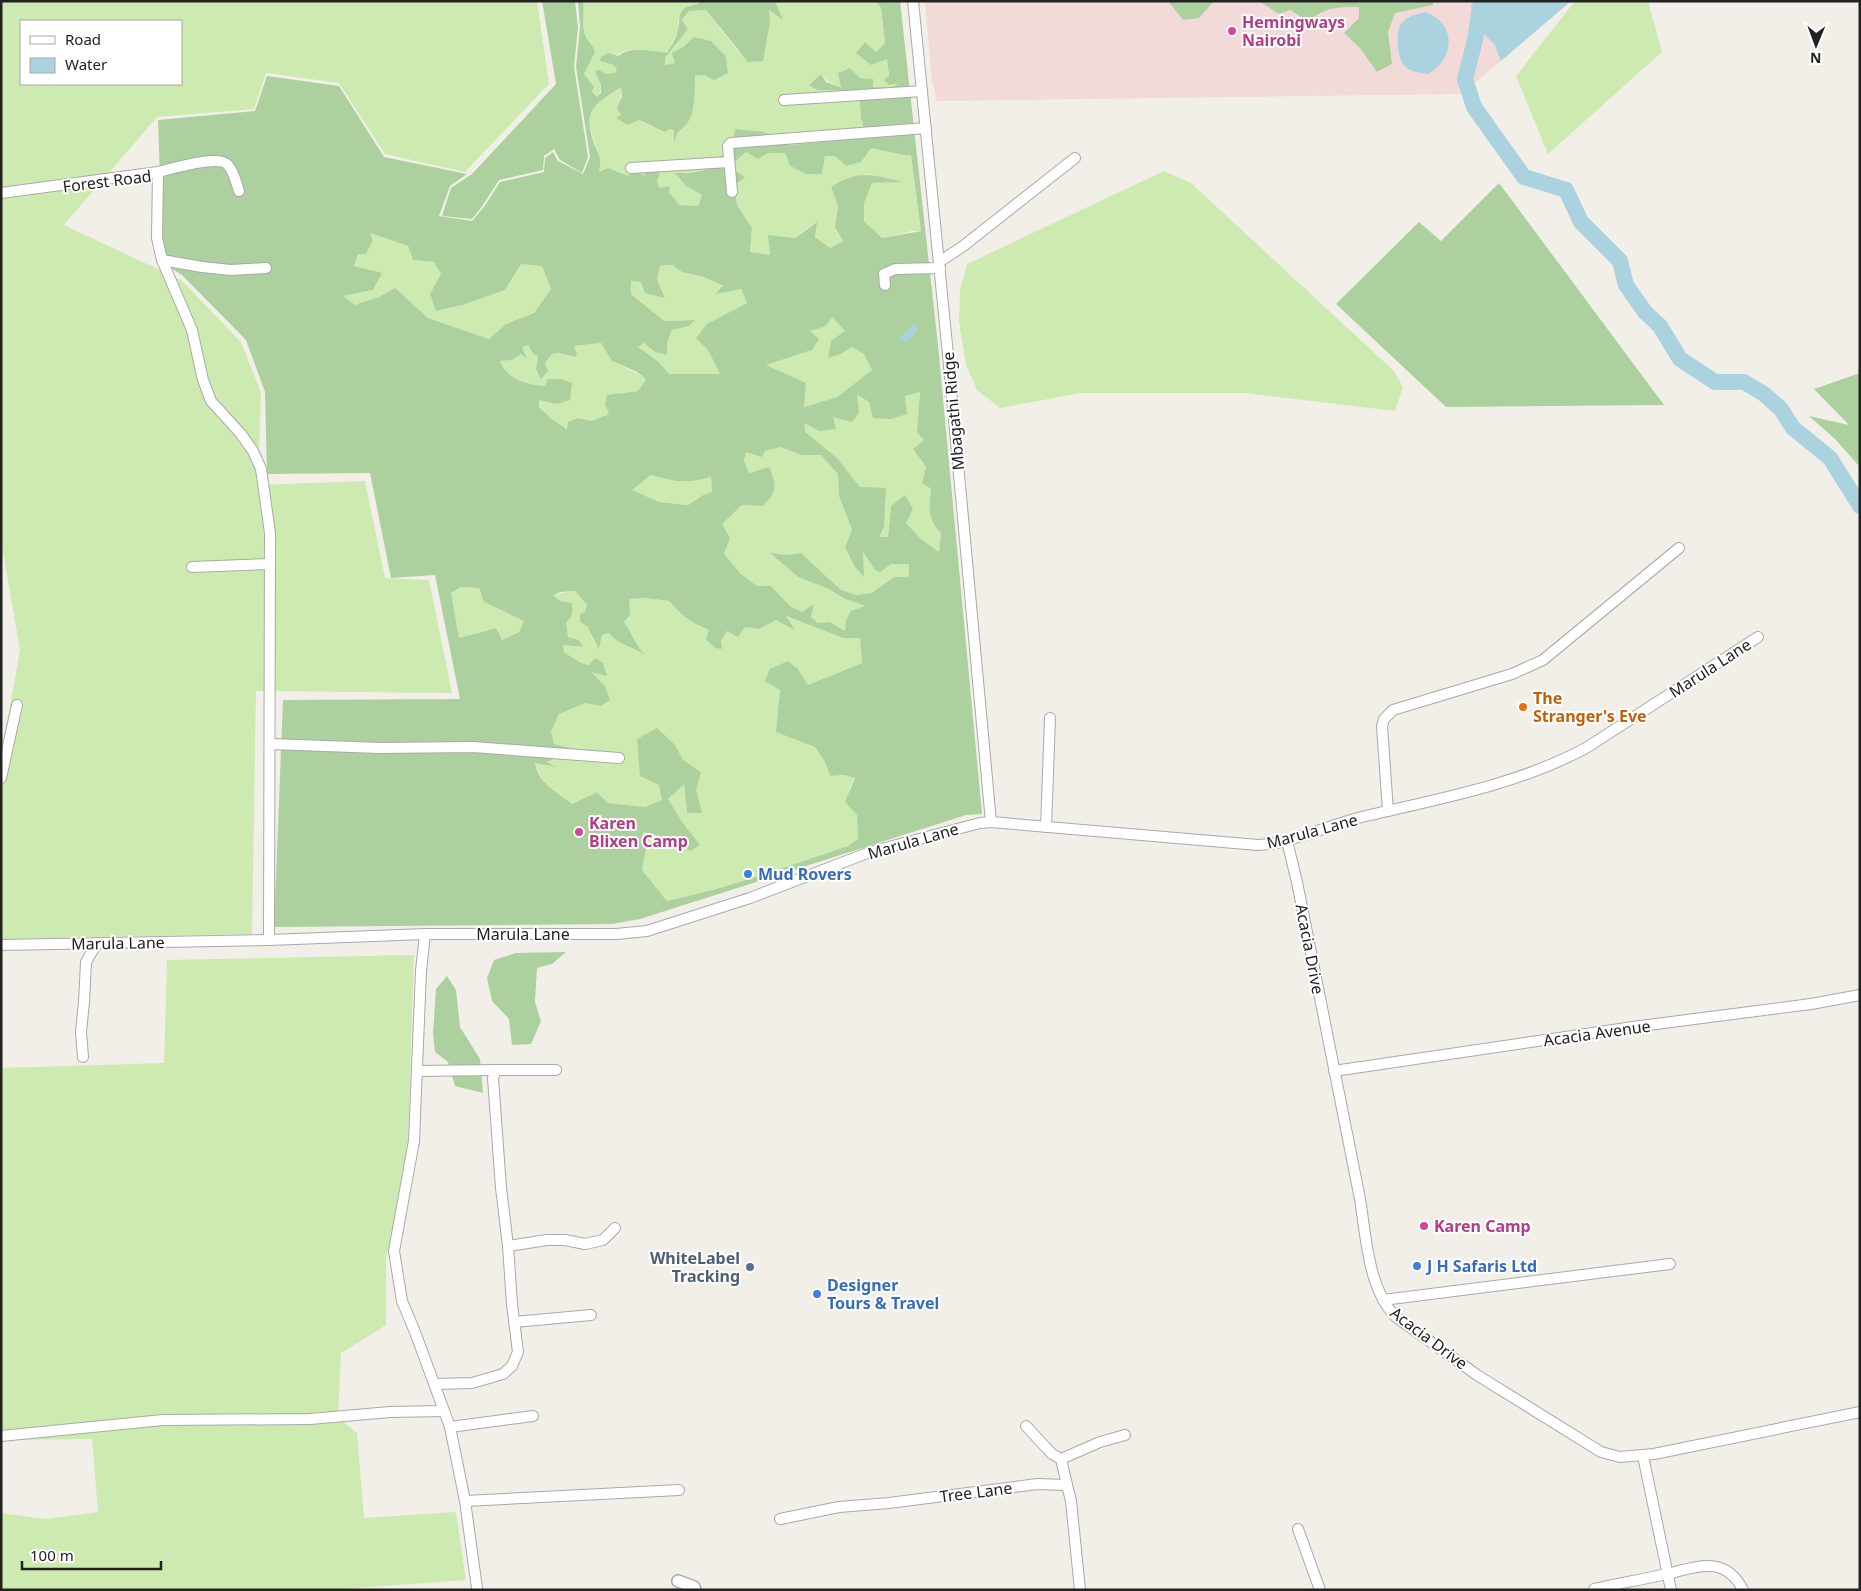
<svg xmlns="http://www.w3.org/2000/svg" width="1861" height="1591" viewBox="0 0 1861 1591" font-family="'Noto Sans',sans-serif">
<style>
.commercial{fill:#f2dad9}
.grass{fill:#cdebb0;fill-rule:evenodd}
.forest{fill:#add19e;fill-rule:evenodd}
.water{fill:#aad3df}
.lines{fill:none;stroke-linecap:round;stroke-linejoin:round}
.river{stroke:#aad3df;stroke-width:16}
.minor-casing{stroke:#a9a9a9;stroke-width:12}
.tertiary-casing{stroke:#a9a9a9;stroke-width:14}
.minor{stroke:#fff;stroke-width:10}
.tertiary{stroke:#fff;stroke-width:11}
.hotel-dot{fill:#d1479c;stroke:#fff;stroke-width:2}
.food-dot{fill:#e8710a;stroke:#fff;stroke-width:2}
.shop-dot{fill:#3f7fe0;stroke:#fff;stroke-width:2}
.service-dot{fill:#5c6f8a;stroke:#fff;stroke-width:2}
.labels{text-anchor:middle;stroke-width:4;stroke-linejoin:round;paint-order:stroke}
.hotel-label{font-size:16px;font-weight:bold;fill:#b23c85;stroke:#fff;text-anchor:start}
.street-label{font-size:16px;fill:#222;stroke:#fff}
.food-label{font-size:16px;font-weight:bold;fill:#c56008;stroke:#fff;text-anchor:start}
.shop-label{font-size:16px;font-weight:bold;fill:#366cbe;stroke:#fff;text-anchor:start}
.service-label{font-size:16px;font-weight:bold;fill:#4e5e75;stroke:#fff;text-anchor:end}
</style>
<rect width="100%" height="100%" fill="#f2efe9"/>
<path class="commercial" d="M925,1H1571L1462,94L937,101L932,81Z"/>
<g class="grass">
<path d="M1,1H537L549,84L465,172L385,154L339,83L266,73L254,109L157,117L64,225L181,280L241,342L261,393L258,485L365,481L385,578L429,580L452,693L256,691L252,934L1,939V757L20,650L1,540ZM21,21H181V84H21Z"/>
<path d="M583,1H700L698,4L689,5L678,21V32L667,53C653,52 639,49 626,51C619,53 608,59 600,61L614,65L617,69L616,73L607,74L599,70C598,80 605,89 597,97L592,92L594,87L584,74L595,52C593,43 585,40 584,31C582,21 585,11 583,1Z"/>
<path d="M775,1H876L881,8L885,43L876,52L856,53L887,58L889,76L884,80L900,82L892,88C870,87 834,93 821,74L809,85L848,91L859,90L861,119L863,123L861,138L790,145L764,132L732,153L716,157L705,170L690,173H676L686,186L702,195L698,206L679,205L669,192L659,188L657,180L647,166L645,176H629L618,171L599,172C602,159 600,158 596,146C582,111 593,105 621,87C622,97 617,105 621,115L616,118L639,120L652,127L674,130V141C677,131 685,127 690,119C695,109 695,87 695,76L728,72L726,56L711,41L694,37L683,47L673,53L676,63L665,65V58L688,29L682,20L689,11L706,10L737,50L769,10L782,19Z"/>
<path d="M1575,1H1648L1662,52L1548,154L1516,76Z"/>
<path d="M871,148L903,155H911L921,231H912L882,238L864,221V203L872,183L900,182L867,174L831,187L838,206L835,227L843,241L830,248L815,237L816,222L770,255L750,252L752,228L737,205L734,186L728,167L746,152L785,153L790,166L806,174H822L825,156H835L861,162Z"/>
<path d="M1164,171L1191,183L1394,371L1403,387L1395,411L1246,393H1081L1000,408L977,390L966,365L959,322L960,290L967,264Z"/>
<path d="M370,233L408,246L413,260L434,262L441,273L437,311L463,305L505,290L521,264L542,266L551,289L534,313L506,324L489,339L428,318L395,288L379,297L355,306L343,296L373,290L381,274L354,266L358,254H366L373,240Z"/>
<path d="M672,265L682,272L704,277L724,287L716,293L741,289L747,303L707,324L708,350L720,374H669L659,362L637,347L644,343L655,352L667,343L672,330L689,326L694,320L664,321L631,294V281L641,282L665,297L657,279L660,266Z"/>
<path d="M832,317L845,331L841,354L852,347L864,353L872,370L837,397L804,407L765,365L812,350L809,332Z"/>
<path d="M601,343L612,361L646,378L638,391L619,393L609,414L592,421L578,418L568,429L552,419L539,406V400L557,404L546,386C527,384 507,380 499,361L512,360L521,354L526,358L522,346L528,345L533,354L538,356L536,369L542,379L545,363L552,354L559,353L576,357L577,354L574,346Z"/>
<path d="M920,392L917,432L924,440L913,449L926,467L922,483L931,489C929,507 927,519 941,533L939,552L921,539L906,523L913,509L891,506L888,537H878C885,525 883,513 886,500L873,489L860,487L837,458L804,432V423L819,431L856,395L869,402Z"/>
<path d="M780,447L802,455H821L838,474L839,496L852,530L855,567L863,576L862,551L875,570L891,564H909V577H894L870,593L857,595L841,590L801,553L787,555L771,554L798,577L830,589L845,599L865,606L846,620L845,631L830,622L818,623L811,617L814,605L802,612L790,606L771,586H757L741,574L724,554L730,538L721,524L742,505L756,470L749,473L744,460L746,452L765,451Z"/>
<path d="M651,475C677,482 685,484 711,477L712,492L703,495L688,505L659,502L631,490Z"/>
<path d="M461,587L479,588L484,602L524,621L519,632L502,640L495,628L459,638L450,593Z"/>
<path d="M575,591L587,605C582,620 590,635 599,648L602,635L609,632L617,641L642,653C635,643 632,632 624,622L630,615L628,599L645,598L669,601L681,614L694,623L710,630L721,641L727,631L745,627L759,629L776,620L794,629L785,616L843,638L860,637L862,663L808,685L798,669L780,690L777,732L815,747L825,762L830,776L844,775L855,777L849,790L857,815L858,839L848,846C788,866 729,888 667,901L642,870L645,848L643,832L659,836L691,851L700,845L682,823L668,799L684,783L687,813L701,772L682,760L675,745L659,785L663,800L645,807L608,803L597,792L572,804C555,791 541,784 535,763L554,767L547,763L576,750L554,744L551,732L559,714L585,703L601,706L590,671L606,676L603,663L595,659L589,665L581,663L564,652L563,645L582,647L579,640L568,637L560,601L553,594Z"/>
<path d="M414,955L408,1141L399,1207L386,1258V1325L341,1353L338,1417L357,1433L364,1518L456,1512L466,1580L329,1590H1V1513L46,1519L98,1512L92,1439L1,1440V1068L164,1063L167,960Z"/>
</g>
<g class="forest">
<path d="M542,1H575L578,27L574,67L588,157L582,173L560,160L554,149L544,156L543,170L499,180L483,205L472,219L442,216L451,188L472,174L556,84Z"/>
<path d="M578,1H583C585,11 582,21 584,31C585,40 593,43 595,52L584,74L594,87L592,92L597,97L601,93V85L595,71L599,70L607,74L615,73L617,69L614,65L600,61L601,57L608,53L618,56C631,46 651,51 667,53C670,47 675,41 677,34C682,18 674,7 698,4L700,1H775L783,20L769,10L770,22L763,61L748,62L706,10L689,11L682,20L688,29L665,58V65L675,63L672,53L683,47L694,37L711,41L726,56L728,73L714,80L704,75L695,76C695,87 695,110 690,119C682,132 677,127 674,145V130L669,129L665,132L639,120L628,125L616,118L621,115L617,108L622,96L621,87C593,105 582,111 595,146C600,157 602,159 599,172L608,168L629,176L630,172L637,169L644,176L647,166L660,173L657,180L659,188L670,186L669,192L679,205L698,206L702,195L686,186L675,173H690L705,170L716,157L732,153L735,129L764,132L790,145L861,138L863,123L861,119L859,90H817L809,85L821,74L826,82L841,87L838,73L850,68L860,78L873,79V87L892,88L898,83L889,85L884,80L889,76L887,59L871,65L856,53L865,42L876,52L885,43L881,8L876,1H900L938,345L982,814L966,815L640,919L612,924L274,927L283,700L460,699L435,575L391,578L370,473L267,474L265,392L246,340L182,275L169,267L162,238L158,120L255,111L267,76L339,86L384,157L467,174L450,186L439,216L472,221L484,207L500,182L544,172L545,158L553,152L558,161L583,174L590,157L576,67L580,27ZM871,148L903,155H911L921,231L882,238L864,221V203L872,183L902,182C872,175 860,169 831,187L838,206L835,227L843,241L830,248L815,237L817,222L795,238L768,235L770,255L750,252L752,228L737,205L734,186L745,177L729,167L746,152L758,159L768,153H785L790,166L806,174H822L825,156H835L846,166L861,162ZM370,233L408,246L413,260L434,262L441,274L430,294L436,311L463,305L505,290L521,264L542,266L551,289L534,313L506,324L489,339L428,318L395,288L379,297L355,305L343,296L373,290L382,273L354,266L358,254H366L373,240ZM672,265L682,272L704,277L723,286L715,294L741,289L747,303L707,324L696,338L708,350L720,374H669L659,362L638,347L644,343L655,352L667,355V343L672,330L689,326L695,320L664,321L631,294V281L641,282L645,293L665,298L657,279L660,266ZM832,317L845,331L831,341L828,358L841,354L852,347L864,354L872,370L837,397L804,407L806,383L766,365L812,350L819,339L810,331L826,326ZM601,343L612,361L637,372L646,379L638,391L607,395L605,404L609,414L592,421L578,418L568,422L567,429L552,419L539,407V400L557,404L570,400L572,383L561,379H548L545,386C527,384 507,380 500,361L512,360L521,354L527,359L522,347L528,345L533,354L538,356L536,369L541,379L548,371L545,363L552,354L559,353L576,357L577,354L574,346ZM920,392L917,432L924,440L913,449L926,467L922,483L931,489C929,507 927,519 941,533L939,552L921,539L906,523L913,509L905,495L891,506L888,537H879L884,527L886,488L860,487L837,458L805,432L804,423L819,431L836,429L833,417L852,422L859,413L857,395L869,402L873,418L891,419L907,414L905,396ZM780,447L802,455H821L838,474L839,496L852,530L845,547L855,567L864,577L863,552L875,570L880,572L891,564H909V577H894L871,593L857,595L841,590L801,553L787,555L770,553L798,577L829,589L845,599L865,606L851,611L846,620L845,631L830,622L818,623L811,617L814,604L802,612L790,606L771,586H757L741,574L724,554L730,538L722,524L742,505L763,506C777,492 777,485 769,467L749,473L744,460L746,452L762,457L765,451ZM651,475C677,482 685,484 711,477L712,492L703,495L688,505L659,502L632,490ZM461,587L479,588L484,602L524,621L519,632L502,640L496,628L459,638L451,593ZM575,591L587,605L585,612L580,614V622L587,626L599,649L602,635L609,633L617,641L644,654C635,644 632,633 624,622L630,615L629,599L645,598L669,601L681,614L694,623L709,630L706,639L715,648L722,649L721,641L727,631L738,637L745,627L759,629L776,620L795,630L786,616L843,638H860L862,663L808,685L798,669L788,661L770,669L765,681L780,690L776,732L815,747L825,762L830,776L844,775L855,778L845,802L857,815L858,839L848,846C788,866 729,888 667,901L642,870L646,848L643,832L659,836L691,851L700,845L682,822L668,799L684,784L687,813H702L696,790L701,772L683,760L675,745L657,728L637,739L640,776L659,785L662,800L645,807L608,803L597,792L572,804C557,792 538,783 535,763L556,767L547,762L577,750L554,744L551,732L559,714L585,703L601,706L610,700L605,686L591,672L607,676L603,663L595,658L589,665L581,663L564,652L563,645L583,647L579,640L568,637L566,622C573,617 573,611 572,603L560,601L553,595L560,592Z"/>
<path d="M1168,1H1214L1199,18L1183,20Z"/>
<path d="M1259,1H1433V5L1395,13L1388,32L1392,64L1377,72L1360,48L1344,33L1359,18V7C1337,7 1326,7 1308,21L1290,10L1279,14Z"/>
<path d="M1499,183L1664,405L1446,407L1336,304L1419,222L1441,241Z"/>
<path d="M1860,373V467L1835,439L1809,416L1849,425L1814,389Z"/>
<path d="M566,952L552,964L537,968L535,1002L541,1021L531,1044L512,1045L509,1019L492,1001L487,978L494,960L516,953Z"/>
<path d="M447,976L456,990L460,1027L480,1059L483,1093L455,1086L448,1062L435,1052L433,1034L436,989Z"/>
</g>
<g class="water">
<path d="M1479,1H1571L1501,61L1495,45L1474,24L1471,5Z"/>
<path d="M1426,12C1430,14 1436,17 1439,20C1457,37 1448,63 1428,74C1407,71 1400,68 1398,46C1396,22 1403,17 1426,12Z"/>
<path d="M914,325L919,330L905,343L899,338Z"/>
</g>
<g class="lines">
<path class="river" d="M1483,1L1480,7L1475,40L1465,79L1474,107L1524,177L1566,190L1581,222L1620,261L1626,285L1645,312L1660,326L1680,359L1715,382H1744L1764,394L1781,409L1793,428L1830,458L1860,506"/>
<defs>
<g id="minor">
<path d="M913,1L948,355L991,822"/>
<path d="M784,100L922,91"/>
<path d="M631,168L729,162"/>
<path d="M158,172C172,169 218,154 228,165C234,172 236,182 239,191"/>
<path d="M732,192L728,146L731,143L926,128"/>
<path d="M1,193L158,172L157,238L162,260L192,330L203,380L211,401L241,434L253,451L261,469L270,533L269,940"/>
<path d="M162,260L202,267L231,270L266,268"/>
<path d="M939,262L962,247L1075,158"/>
<path d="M885,285L884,274L895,269L940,268"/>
<path d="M192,567L270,564"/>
<path d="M270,744L380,748L473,747L619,758"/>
<path d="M1,778L17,705"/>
<path d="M1388,811L1382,726L1384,719L1393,710L1512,674L1543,660L1679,548"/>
<path d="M1046,827L1050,718"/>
<path d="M1287,841L1297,882L1360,1199C1366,1236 1368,1289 1396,1317L1477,1375L1601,1452L1620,1457L1654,1454L1860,1412"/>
<path d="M425,934L421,971L414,1141L394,1251L402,1301L415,1332L450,1427L465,1501L477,1588"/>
<path d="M1,945L269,940L425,934H616L647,931L750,898L870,852L980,823L991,822L1258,845L1271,844C1301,838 1329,826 1358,818C1436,799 1515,786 1586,748L1758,637"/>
<path d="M83,1057L81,1032L84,1002L86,962L97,943"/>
<path d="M417,1071L496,1070"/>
<path d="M1334,1071L1640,1026L1811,1004L1860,995"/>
<path d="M508,1246L501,1188L493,1078L496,1070H556"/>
<path d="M1383,1300L1670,1264"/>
<path d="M514,1322L591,1315"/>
<path d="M435,1384L472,1383L503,1374L512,1366L518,1352L512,1304L508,1246L547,1240H565L585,1244L603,1240L615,1228"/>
<path d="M1026,1426L1052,1454L1061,1459L1067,1485"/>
<path d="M450,1427L533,1416"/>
<path d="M1,1436L163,1420L310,1419L390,1412L443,1411"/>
<path d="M1643,1456L1671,1590"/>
<path d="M1061,1459L1100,1442L1125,1435"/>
<path d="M465,1501L679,1490"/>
<path d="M780,1519L839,1507L889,1503L1037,1484L1067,1485L1071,1501L1080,1590"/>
<path d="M1298,1529L1320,1590"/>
<path d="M1594,1589C1616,1584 1639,1580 1662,1575C1692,1569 1724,1552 1743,1590"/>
</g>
<path id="tertiary" d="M678,1581L694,1587L695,1590"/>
</defs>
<use href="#minor" class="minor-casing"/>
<use href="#tertiary" class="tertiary-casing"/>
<use href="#minor" class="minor"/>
<use href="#tertiary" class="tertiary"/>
</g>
<g class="hotel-dot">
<circle cx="1232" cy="31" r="5"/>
<circle cx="579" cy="832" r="5"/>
<circle cx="1424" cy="1226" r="5"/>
</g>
<circle class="food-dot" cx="1523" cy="707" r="5"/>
<g class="shop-dot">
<circle cx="748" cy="874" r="5"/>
<circle cx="1417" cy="1266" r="5"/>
<circle cx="817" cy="1294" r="5"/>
</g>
<circle class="service-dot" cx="750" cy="1267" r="5"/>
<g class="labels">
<g class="hotel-label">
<text x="1242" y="28">Hemingways<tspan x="1242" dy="18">Nairobi</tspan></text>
<text x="589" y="829">Karen<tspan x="589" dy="18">Blixen Camp</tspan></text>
<text x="1434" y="1232">Karen Camp</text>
</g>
<g class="street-label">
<text transform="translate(107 181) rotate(-7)" y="6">Forest Road</text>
<text transform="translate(953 411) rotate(-95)" y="6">Mbagathi Ridge</text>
<text transform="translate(1710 668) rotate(-33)" y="6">Marula Lane</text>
<text transform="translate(1312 831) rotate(-15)" y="6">Marula Lane</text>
<text transform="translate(913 841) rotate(-16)" y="6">Marula Lane</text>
<text x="523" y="940">Marula Lane</text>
<text transform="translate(118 943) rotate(-1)" y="6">Marula Lane</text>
<text transform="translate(1310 949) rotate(79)" y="6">Acacia Drive</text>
<text transform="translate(1597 1033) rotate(-8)" y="6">Acacia Avenue</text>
<text transform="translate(1429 1338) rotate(37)" y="6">Acacia Drive</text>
<text transform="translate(976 1492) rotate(-7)" y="6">Tree Lane</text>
</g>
<g class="food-label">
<text x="1533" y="704">The<tspan x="1533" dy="18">Stranger's Eve</tspan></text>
</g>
<g class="shop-label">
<text x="758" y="880">Mud Rovers</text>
<text x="1427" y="1272">J H Safaris Ltd</text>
<text x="827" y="1291">Designer<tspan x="827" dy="18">Tours &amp; Travel</tspan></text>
</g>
<g class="service-label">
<text x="740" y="1264">WhiteLabel<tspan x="740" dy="18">Tracking</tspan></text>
</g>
</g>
<rect width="1861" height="1591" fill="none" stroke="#222222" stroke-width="5"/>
<rect x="20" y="20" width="162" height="65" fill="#ffffff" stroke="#a7a7a7"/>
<rect x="30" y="36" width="25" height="8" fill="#ffffff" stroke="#a7a7a7"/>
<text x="65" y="45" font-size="15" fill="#222222">Road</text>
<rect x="30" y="58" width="25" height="15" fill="#aad3df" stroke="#a7a7a7"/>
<text x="65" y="70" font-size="15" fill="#222222">Water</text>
<g transform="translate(1816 45) rotate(181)" stroke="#ffffff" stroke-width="4" paint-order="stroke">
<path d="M0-4L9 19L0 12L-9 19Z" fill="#222222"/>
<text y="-8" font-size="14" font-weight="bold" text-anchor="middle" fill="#222222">N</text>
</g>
<path d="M22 1561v8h139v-8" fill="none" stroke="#222222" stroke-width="2.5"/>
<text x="30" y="1561" font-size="15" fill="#222222" stroke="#ffffff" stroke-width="4" paint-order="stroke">100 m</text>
</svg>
